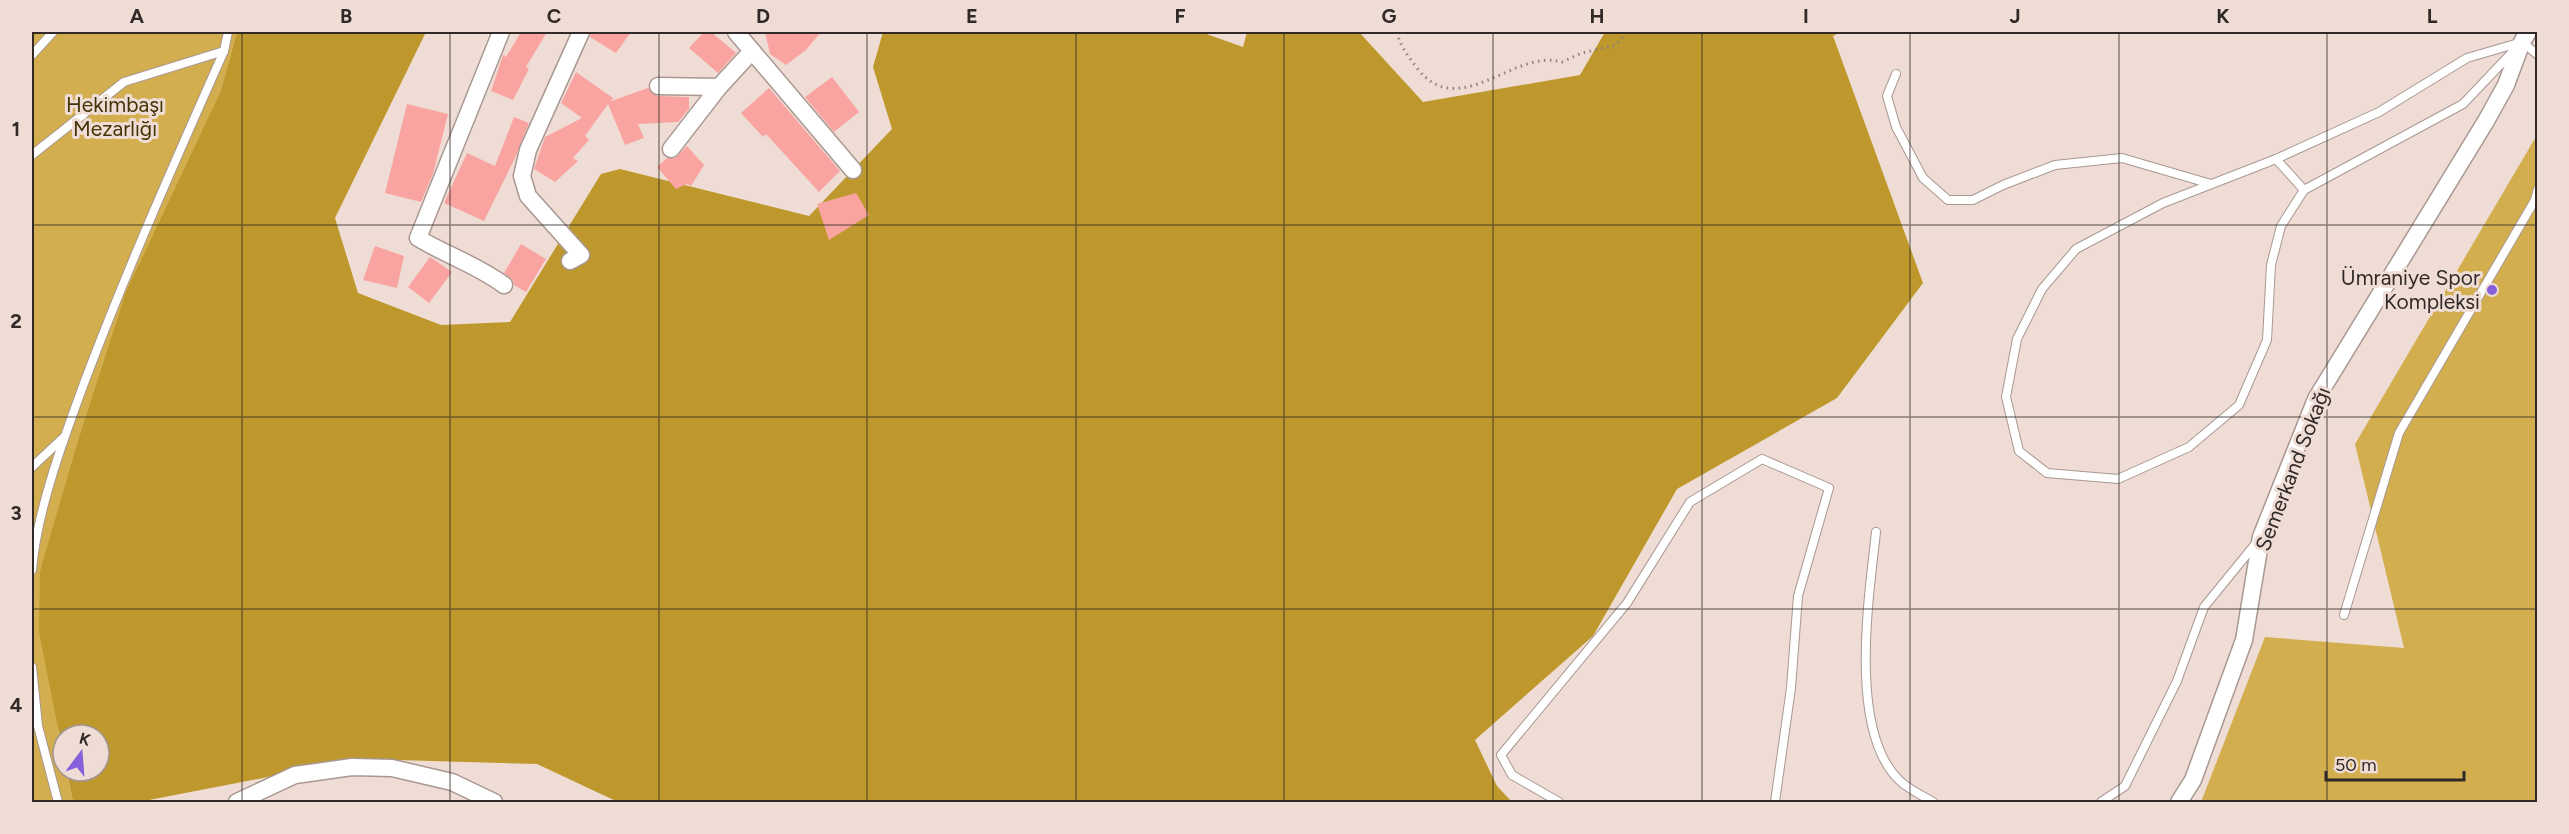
<svg xmlns="http://www.w3.org/2000/svg" width="2569" height="834" viewBox="0 0 2569 834" font-family="Figtree,sans-serif">
<style>
.green{fill:#d2ae4e}
.forest{fill:#be982d}
.building{fill:#faa4a1}
.lines{fill:none;stroke-linecap:round;stroke-linejoin:round}
.lane-casing{stroke:#a99891;stroke-width:10}
.street-casing{stroke:#a99891;stroke-width:19}
.path{stroke:#8e817c;stroke-width:3;stroke-dasharray:1.5 4.5;stroke-linecap:butt}
.lane{stroke:#fff;stroke-width:8}
.street{stroke:#fff;stroke-width:16}
.grid{fill:none;stroke:#302927;stroke-width:1.5;stroke-opacity:0.55}
.poi-dot{fill:#8460db;stroke:#efddd5;stroke-width:2}
.labels{text-anchor:middle;stroke-width:6;stroke-linejoin:round;paint-order:stroke}
.park-label{font-size:21px;fill:#433305;stroke:#efddd5}
.poi-label{font-size:21px;fill:#302927;stroke:#efddd5;text-anchor:end}
.street-label{font-size:21px;fill:#302927;stroke:#efddd5}
.neatline{fill:none;stroke:#302927;stroke-width:2}
.grid-label{font-size:20px;text-anchor:middle;font-weight:bold;fill:#302927}
</style>
<rect width="100%" height="100%" fill="#efddd5"/>
<g class="green">
<path d="M36,32H237L220,93L40,571L63,771H67L73,802H32V36Z"/>
<path d="M2537,135V802H2201L2265,637L2404,648L2355,444Z"/>
</g>
<path class="forest" d="M237,32H426L335,218L358,293L441,325L510,322L601,174L620,169L809,216L892,129L873,67L883,32H1201L1243,47L1247,32H1359L1423,102L1580,75L1605,32H1841L1833,36L1923,283L1837,398L1677,489L1593,636L1475,740L1497,786L1512,802H618L537,764L361,759L139,802H73L67,771H99V735H63V753L39,632L40,571L78,441L126,292L220,93Z"/>
<g class="building">
<path d="M521,32H547L526,67L529,69L513,100L491,91L503,55L506,57Z"/>
<path d="M591,32H631L616,53L590,37Z"/>
<path d="M704,32H711L736,53L718,73L689,48Z"/>
<path d="M765,32H821L806,50L786,65L770,54Z"/>
<path d="M576,72L613,98L611,101L648,88L657,96L689,97V109L678,122L638,124L644,138L625,145L608,104L585,136L589,140L573,158L578,161L555,182L534,169L545,137L582,118L561,103Z"/>
<path d="M832,77L859,112L834,132L805,97Z"/>
<path d="M769,88L840,171L819,192L766,134L763,137L741,113Z"/>
<path d="M407,104L448,114L433,174L421,202L385,193Z"/>
<path d="M514,117L529,123L515,158L484,221L444,203L467,153L495,166Z"/>
<path d="M687,146L704,165L691,186L687,184L676,189L657,167L667,158H675Z"/>
<path d="M856,193L869,215L829,240L817,204Z"/>
<path d="M521,244L546,259L526,292L514,285L513,280L504,273Z"/>
<path d="M375,246L404,256L397,288L363,280Z"/>
<path d="M430,257L452,272L429,303L408,287Z"/>
</g>
<g class="lines">
<defs>
<g id="lane">
<path d="M2522,42L2463,104L2304,190L2281,226L2271,265L2267,340L2239,405L2189,447L2118,479L2047,473L2019,451L2006,397L2017,339L2042,289L2076,249L2163,203L2276,159L2379,112L2467,58Z"/>
<path d="M2522,42L2538,55"/>
<path d="M32,55L53,32"/>
<path d="M1896,74L1887,96L1896,127L1923,178L1948,200H1973L2003,185L2055,165L2122,158L2211,184"/>
<path d="M32,155L124,82L224,51"/>
<path d="M2276,159L2304,190"/>
<path d="M32,467L63,438"/>
<path d="M1876,532C1869,597 1848,730 1899,780C1908,789 1923,796 1933,802"/>
<path d="M32,570C37,509 65,435 86,378C128,267 176,159 224,51L228,32"/>
<path d="M2344,615L2399,433L2535,200L2538,189"/>
<path d="M32,667L38,726L58,802"/>
<path d="M1559,802L1512,775L1501,755L1627,603L1690,502L1762,459L1829,488L1798,596L1791,688L1775,802"/>
<path d="M2101,802L2125,786L2177,681L2204,607L2257,542"/>
</g>
<g id="street">
<path d="M501,32L418,238C446,255 477,265 504,285"/>
<path d="M736,32L853,170"/>
<path d="M658,86L719,87L752,51"/>
<path d="M671,149L719,87"/>
<path d="M570,261L581,255L528,196L522,176L528,150L581,32"/>
<path d="M237,802L295,775L352,767L392,768L452,782L494,802"/>
<path d="M2179,802L2193,780L2244,640L2261,537L2316,399L2486,121L2506,85L2522,42L2528,32"/>
</g>
</defs>
<use href="#lane" class="lane-casing"/>
<use href="#street" class="street-casing"/>
<path class="path" d="M1397,32C1400,46 1408,56 1417,68C1459,123 1514,48 1562,62L1582,53L1616,45L1626,32"/>
<use href="#lane" class="lane"/>
<use href="#street" class="street"/>
</g>
<path class="grid" d="M242,32V802M450,32V802M659,32V802M867,32V802M1076,32V802M1284,32V802M1493,32V802M1702,32V802M1910,32V802M2119,32V802M2327,32V802M32,225H2538M32,417H2538M32,609H2538"/>
<circle class="poi-dot" cx="2492" cy="290" r="6"/>
<g class="labels">
<g class="park-label">
<text x="115" y="112">Hekimbaşı<tspan x="115" dy="24">Mezarlığı</tspan></text>
</g>
<g class="poi-label">
<text x="2480" y="285">Ümraniye Spor<tspan x="2480" dy="24">Kompleksi</tspan></text>
</g>
<g class="street-label">
<text transform="translate(2293 469) rotate(-69)" y="7">Semerkand Sokağı</text>
</g>
</g>
<rect width="2569" height="834" fill="none" stroke="#efddd5" stroke-width="66"/>
<g transform="translate(81 753) rotate(16)"><circle r="28" fill="#efddd5" stroke="#a3958f" stroke-width="1.5"/>
<path d="M0-4.5L10 22L0 15L-10 22Z" fill="#8460db"/>
<text y="-9" font-size="16" font-weight="bold" text-anchor="middle" fill="#302927">K</text>
</g>
<path d="M2326 771v9h138v-9" fill="none" stroke="#302927" stroke-width="3"/>
<text x="2335" y="771" font-size="18" fill="#302927" stroke="#efddd5" stroke-width="4.5" paint-order="stroke">50 m</text>
<rect x="33" y="33" width="2503" height="768" class="neatline"/>
<g class="grid-label">
<text x="137" y="23">A</text>
<text x="346" y="23">B</text>
<text x="554" y="23">C</text>
<text x="763" y="23">D</text>
<text x="972" y="23">E</text>
<text x="1180" y="23">F</text>
<text x="1389" y="23">G</text>
<text x="1597" y="23">H</text>
<text x="1806" y="23">I</text>
<text x="2015" y="23">J</text>
<text x="2223" y="23">K</text>
<text x="2432" y="23">L</text>
<text x="16" y="136">1</text>
<text x="16" y="328">2</text>
<text x="16" y="520">3</text>
<text x="16" y="712">4</text>
</g>
</svg>
